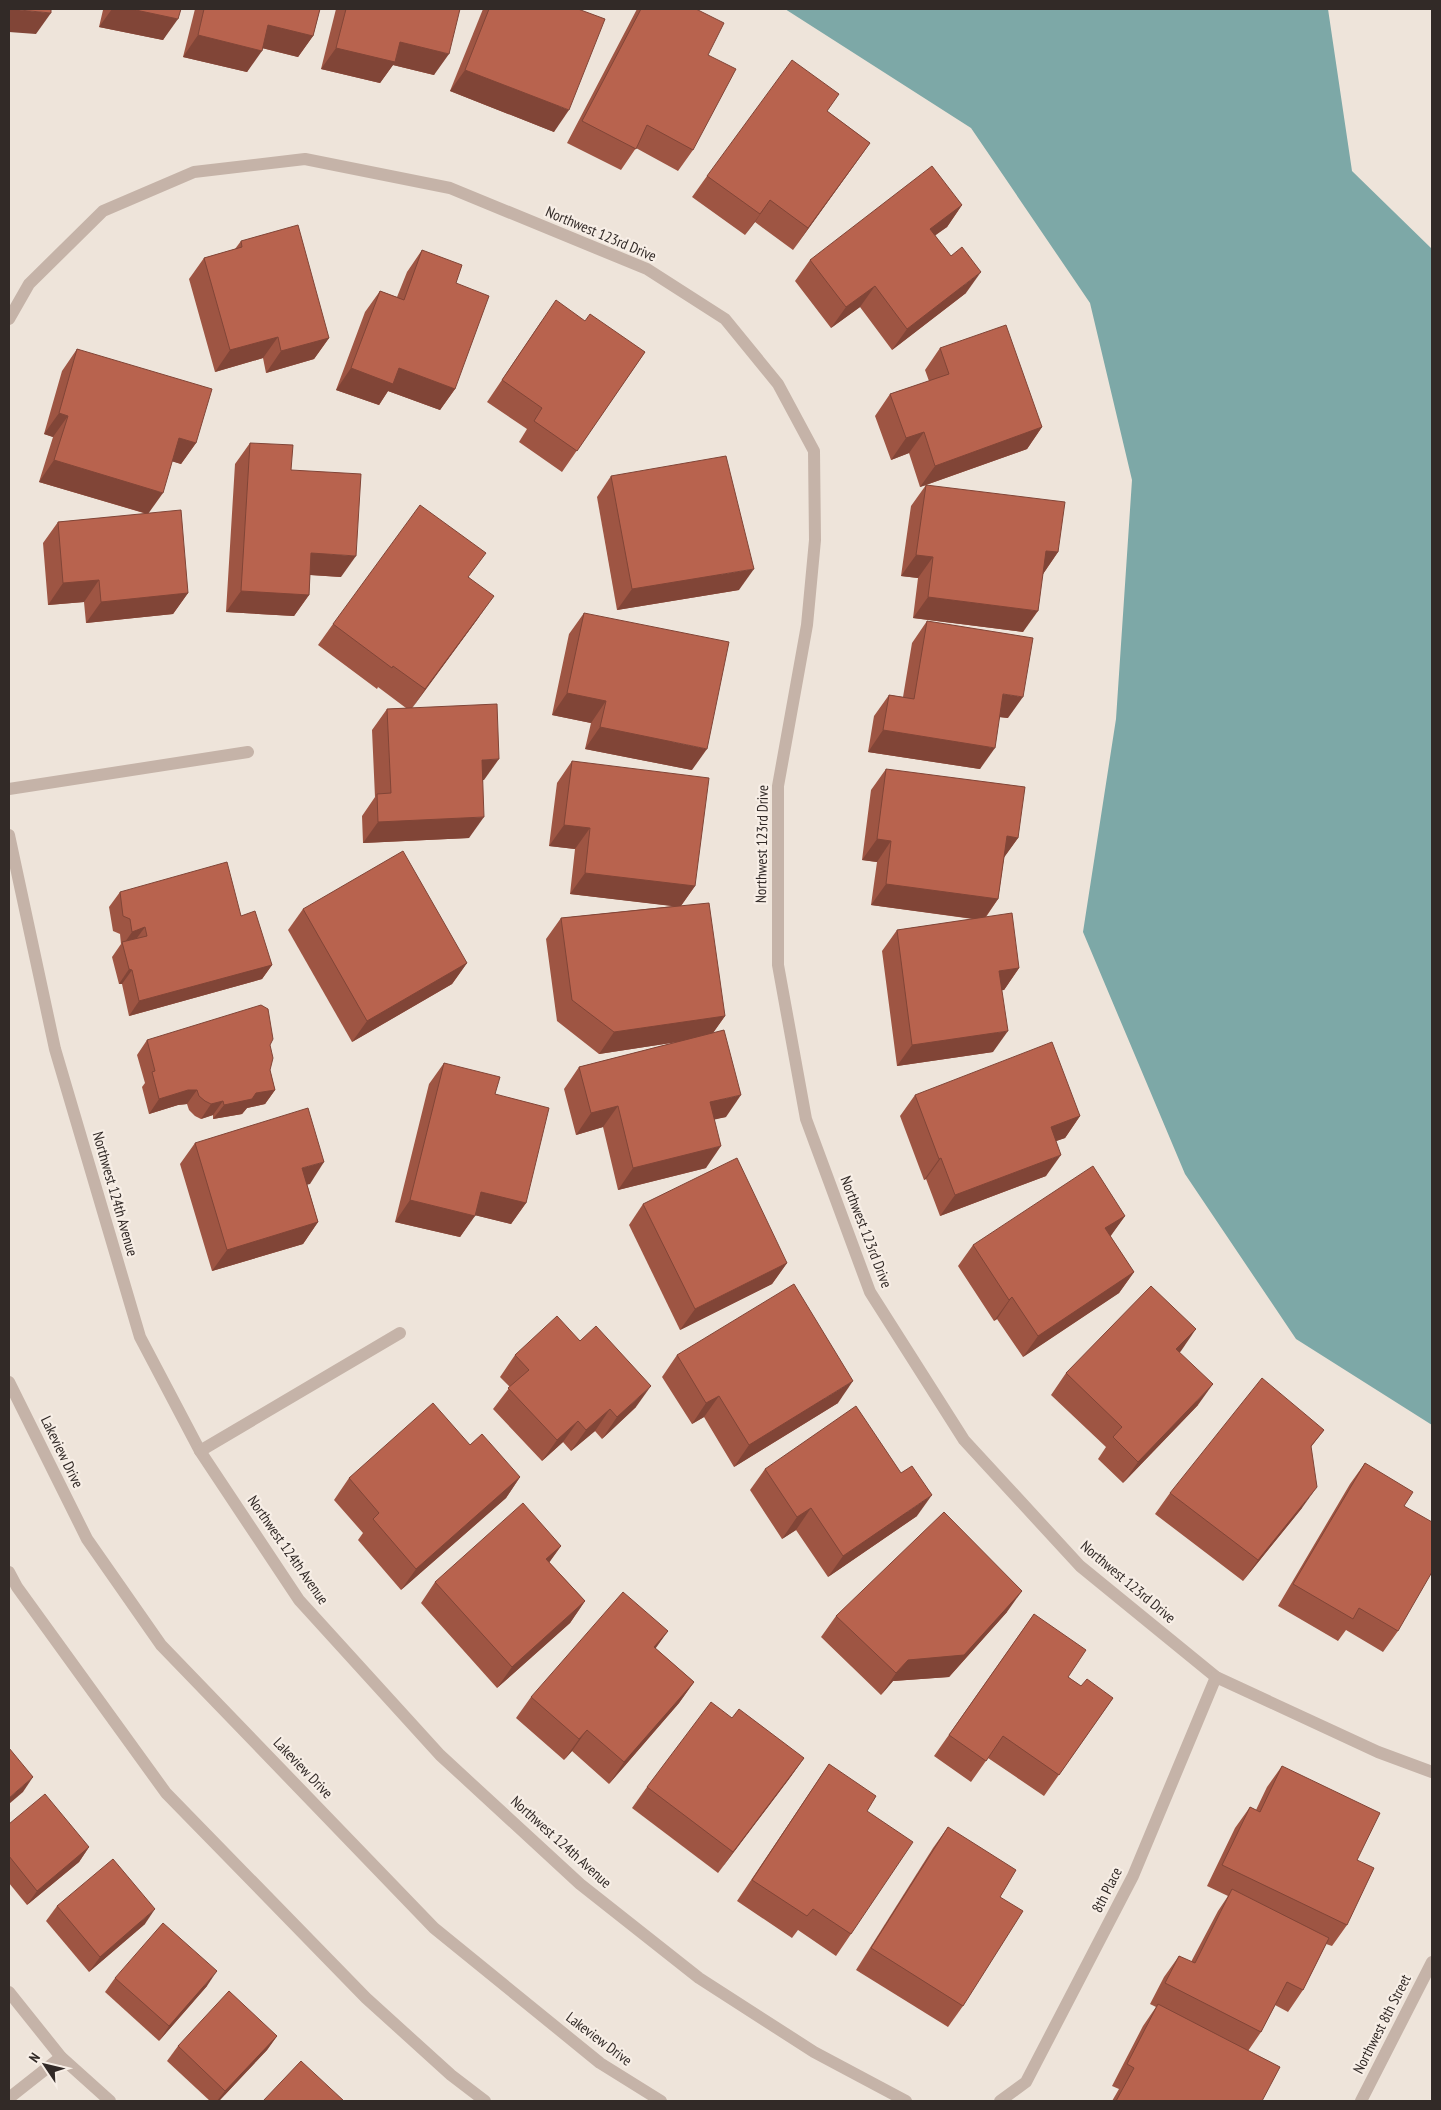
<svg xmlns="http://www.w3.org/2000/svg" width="1441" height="2110" viewBox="0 0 1441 2110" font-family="'PT Sans Narrow',sans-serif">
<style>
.water{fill:#7da8a7}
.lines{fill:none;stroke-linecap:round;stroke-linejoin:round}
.minor{stroke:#c5b3a8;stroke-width:12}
.tertiary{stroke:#c5b3a8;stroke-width:12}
.wall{fill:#9e5543}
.shaded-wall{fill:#814537}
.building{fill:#b8634e;stroke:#814537}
.labels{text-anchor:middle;stroke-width:4.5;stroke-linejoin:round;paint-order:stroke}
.street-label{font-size:15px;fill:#322a27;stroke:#f7eee6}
</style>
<rect width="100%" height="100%" fill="#eee4da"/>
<path class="water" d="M785,9H1328L1352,171L1432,249V1425L1296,1339L1185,1174L1083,932L1116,719L1132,480L1090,303L971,128Z"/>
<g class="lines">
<g class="minor">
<path d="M9,319L29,284L103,211L194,172L305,159L450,188L647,269L725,319L778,384L814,451L815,540L807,625L778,786V965L806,1119L870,1292L964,1440L1080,1566L1216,1677L1378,1752L1432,1772"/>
<path d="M9,789L248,752"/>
<path d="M9,835L55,1049L140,1337L200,1451L299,1600L440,1755L580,1884L699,1978L814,2052L906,2101"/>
<path d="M200,1451L400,1333"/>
<path d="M9,1992L61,2057L110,2101"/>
<path d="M9,2098L61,2057"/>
<path d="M1000,2101L1026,2082L1133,1876L1216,1677"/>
<path d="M1361,2101L1432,1962"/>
</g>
<g class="tertiary">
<path d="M9,1382L87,1539L161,1645L434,1928L600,2063L661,2101"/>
<path d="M9,1572L17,1587L166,1793L366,1998L451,2075L485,2101"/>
</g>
</g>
<g class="wall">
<path d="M97,9H181L163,40L99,27L103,10Z"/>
<path d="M195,9H320L313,36L298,57L262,48L247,72L183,57Z"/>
<path d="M336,9H460L434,75L393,65L380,83L321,69Z"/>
<path d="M483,9H578L554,132L450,91Z"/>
<path d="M637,9H696L708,55L693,150L678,171L636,148L621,170L567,143Z"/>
<path d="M827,111L870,143L793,250L755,222L745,235L692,197L707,176Z"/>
<path d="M962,205L947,227L935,235L966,293L892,350L860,307L831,328L795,281L810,260Z"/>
<path d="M241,241L329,338L314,359L266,373L263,358L215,372L189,279L204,258L235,249Z"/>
<path d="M422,250L456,283L455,389L440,410L388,391L379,405L336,390L365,312L380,291L397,297L407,272Z"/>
<path d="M585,321L645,352L562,472L519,442L527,429L487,402L541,322Z"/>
<path d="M940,348L1042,427L1027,449L926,485L1058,552L1043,574L1023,632L913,618L918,578L901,576L911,506L926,485L920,487L909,453L891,460L875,416L890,394L929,381L925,370Z"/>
<path d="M77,349L196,443L181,464L172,461L148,513L188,593L173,614L86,623L84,602L48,605L43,543L58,522L147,514L39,482L53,437L44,434L62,371Z"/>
<path d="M250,443L291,470L341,577L310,575L309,595L294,616L226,612L235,464Z"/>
<path d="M611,476L739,590L617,610L597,497Z"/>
<path d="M469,577L479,617L412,708L484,780H483L469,838L363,843L362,816L375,797L372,730L387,709L406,708L378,687L377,689L318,645L333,624Z"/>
<path d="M584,613L692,770L585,749L591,723L552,715L569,634Z"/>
<path d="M927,621L1008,718L1000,717L980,769L868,752L874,716L889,695L903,697L912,643Z"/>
<path d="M572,761L695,886L681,906L725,1016L713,1033L726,1117L714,1119L706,1168L618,1190L603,1127L576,1135L564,1089L579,1067L677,1042L599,1054L557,1021L546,939L561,918L674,906L570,894L575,849L549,846L557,783Z"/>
<path d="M886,769L1018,838L1004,857L998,899L986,917L1019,968L1004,990H1002L993,1052L897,1066L882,951L897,930L973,919L871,905L877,862L862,860L871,790Z"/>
<path d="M120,892L241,916L272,965L262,979L129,1016L122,984H119L112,957L121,944L120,934L113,931L109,907Z"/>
<path d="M303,909L467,963L452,984L352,1042L288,930Z"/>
<path d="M147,1040L270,1045V1070L275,1090L265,1104L247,1108L242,1114L213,1119V1115L201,1119L195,1116L189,1110L187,1104L178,1105L149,1114L142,1087L145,1083L137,1055Z"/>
<path d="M444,1063L495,1094L526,1203L511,1224L475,1215L460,1237L395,1222L429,1084Z"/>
<path d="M915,1095L1080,1116L1065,1138L1056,1141L1046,1176L940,1216L926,1179L924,1180L900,1116Z"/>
<path d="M195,1143L310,1184H307L318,1222L303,1244L212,1271L180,1164Z"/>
<path d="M643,1204L787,1263L772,1284L680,1330L629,1225Z"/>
<path d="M1125,1216L1110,1236L1134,1272L1119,1293L1023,1357L997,1319L994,1321L958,1266L973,1245Z"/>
<path d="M1181,1351L1179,1352L1198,1405L1123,1483L1098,1459L1106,1447L1051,1395L1066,1373Z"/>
<path d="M515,1355L636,1407L602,1439L595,1431L571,1451L563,1442L542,1461L493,1409L510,1387L500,1377Z"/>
<path d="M677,1355L838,1403L734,1467L704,1417L692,1424L662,1377Z"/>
<path d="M1324,1430L1311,1447L1302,1508L1243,1581L1155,1514L1170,1493Z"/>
<path d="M470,1445L520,1477L506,1498L401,1590L358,1540L363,1533L334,1500L349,1478Z"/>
<path d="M1365,1463L1404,1506L1398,1631L1383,1652L1346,1630L1338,1641L1278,1606L1350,1484Z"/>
<path d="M765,1469L917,1516L828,1577L796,1530L782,1539L750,1490Z"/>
<path d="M561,1546L549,1562L585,1601L570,1623L497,1688L421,1603L435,1582Z"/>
<path d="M1007,1612L949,1677L893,1681L881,1695L821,1637L836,1616Z"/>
<path d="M1034,1614L1068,1677L1081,1686L1113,1698L1044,1796L988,1758L971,1782L934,1756Z"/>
<path d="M668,1631L655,1648L694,1682L679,1703L609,1784L572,1751L564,1760L516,1718L531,1697Z"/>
<path d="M732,1718L804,1758L789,1779L718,1873L632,1808L647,1787Z"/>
<path d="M829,1764L867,1811L851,1934L836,1956L798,1930L792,1938L737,1901Z"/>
<path d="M1282,1766L1357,1860L1347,1925L1332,1946L1326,1944L1303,1990L1288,2012L1275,2005L1261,2032L1248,2051L1262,2101H1112L1119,2089L1112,2086L1143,2026L1156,2007L1150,2004L1164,1977L1179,1956L1191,1962L1218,1911L1228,1896L1207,1886L1235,1828L1250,1807L1256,1810L1267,1787Z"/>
<path d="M9,1824L89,1847L79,1862L27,1905L9,1883Z"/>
<path d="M948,1827L1000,1897L963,2006L948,2027L856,1970L933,1848Z"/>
<path d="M57,1906L145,1924L89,1972L46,1921Z"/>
<path d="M115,1978L207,1986L159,2041L105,1992Z"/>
<path d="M277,2036L267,2050L219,2101H210L167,2061L178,2046Z"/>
</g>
<g class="shaded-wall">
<path d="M9,9L51,13L36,34L9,32Z"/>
<path d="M112,9H131L178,19L163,40L99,27Z"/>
<path d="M268,25L313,36L298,57L254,46Z"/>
<path d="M198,35L262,51L247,72L183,57Z"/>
<path d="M400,42L449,54L434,75L393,65L380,83L321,69L336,48Z"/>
<path d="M465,70L569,110L554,132L450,91Z"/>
<path d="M870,143L855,164L793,250L808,228Z"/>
<path d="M770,200L755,222L745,235Z"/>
<path d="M962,205L947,227L915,250L930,229Z"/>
<path d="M981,272L966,293L892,350L907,329Z"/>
<path d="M875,286L860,307L831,328L846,307Z"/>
<path d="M278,337L263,358L215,372L230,350Z"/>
<path d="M329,338L314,359L266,373L281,351Z"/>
<path d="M351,368H399L455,389L440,410L388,391L379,405L336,390Z"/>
<path d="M59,413L68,416L53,437L44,434Z"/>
<path d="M1042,427L1027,449L920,487L935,466Z"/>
<path d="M924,432L909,453L891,460L906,438Z"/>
<path d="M179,438L196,443L181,464L164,459Z"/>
<path d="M54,460L163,493L148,514L39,482Z"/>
<path d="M1046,551L1058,552L1043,574L1031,572Z"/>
<path d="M311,553L356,556L341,577L296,574Z"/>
<path d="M916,555L933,557L918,578L901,576Z"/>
<path d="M754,569L739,590L617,610L632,589Z"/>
<path d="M99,580L84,602L48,605L63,583Z"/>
<path d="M241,591L309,595L294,616L226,612Z"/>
<path d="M188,593L173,614L86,623L101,602Z"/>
<path d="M494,596L479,617L410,711L425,689Z"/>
<path d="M928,597L1038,611L1023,632L913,618Z"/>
<path d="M567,693L606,701L591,723L552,715Z"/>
<path d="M1003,694L1023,697L1008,718L989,716Z"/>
<path d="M600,727L707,749L692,770L585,749Z"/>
<path d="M883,730L995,748L980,769L868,752Z"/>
<path d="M499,759L484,780L467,781L482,760Z"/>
<path d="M484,817L469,838L363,843L378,822Z"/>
<path d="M564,825L590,828L575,849L549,846Z"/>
<path d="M1007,836L1018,838L1003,859Z"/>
<path d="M877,839L891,841L877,862L862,860Z"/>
<path d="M585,873L695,886L680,907L570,894Z"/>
<path d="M886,884L998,899L983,920L871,905Z"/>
<path d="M145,927L134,942L123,945L132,932Z"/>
<path d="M467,963L452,984L352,1042L367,1021Z"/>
<path d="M272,965L262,979L129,1016L139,1001Z"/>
<path d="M1019,968L1004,990L984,993L999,971Z"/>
<path d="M129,969L132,970L122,984H119Z"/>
<path d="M725,1016L710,1037L599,1054L614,1032Z"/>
<path d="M1008,1031L993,1052L897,1066L912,1045Z"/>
<path d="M188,1090H197L187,1104L178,1105L149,1114L159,1099Z"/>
<path d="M275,1090L265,1104L247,1108L242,1114L213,1119L224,1105L256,1093Z"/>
<path d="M741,1095L726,1117L695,1124L710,1102Z"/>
<path d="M223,1101L213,1115L201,1119L211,1104Z"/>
<path d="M618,1106L603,1127L576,1135L591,1113Z"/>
<path d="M1080,1116L1065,1138L1036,1148L1051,1127Z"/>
<path d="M721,1146L706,1168L618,1190L633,1168Z"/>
<path d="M1061,1155L1046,1176L940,1216L955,1195Z"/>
<path d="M941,1158L926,1179L924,1180L939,1159Z"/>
<path d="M324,1162L310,1184L287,1190L302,1168Z"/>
<path d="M481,1192L526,1203L511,1224L466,1213Z"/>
<path d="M410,1200L475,1216L460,1237L395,1222Z"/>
<path d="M1125,1216L1110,1237L1105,1228Z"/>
<path d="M318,1222L303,1244L212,1271L227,1250Z"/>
<path d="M787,1263L772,1284L680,1330L695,1309Z"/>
<path d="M1134,1272L1119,1293L1023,1357L1038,1336Z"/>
<path d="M1012,1297L997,1319L994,1321L1009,1300Z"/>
<path d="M1196,1329L1181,1351L1161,1371L1176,1349Z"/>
<path d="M853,1381L838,1403L734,1467L749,1445Z"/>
<path d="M1213,1384L1198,1405L1123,1483L1138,1462Z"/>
<path d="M651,1386L636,1407L602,1439L617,1417Z"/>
<path d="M719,1396L704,1417L692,1424L706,1403Z"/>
<path d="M610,1409L595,1431L571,1451L586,1430Z"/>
<path d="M578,1421L563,1442L542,1461L557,1440Z"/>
<path d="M520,1477L506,1498L401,1590L416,1569Z"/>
<path d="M1317,1487L1302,1508L1243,1581L1258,1560Z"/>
<path d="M932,1495L917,1516L828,1577L843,1556Z"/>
<path d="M811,1508L796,1530L782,1539L797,1517Z"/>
<path d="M561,1546L546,1567V1559Z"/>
<path d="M1022,1591L1007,1612L949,1677L893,1681L881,1695L896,1673L908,1660Z"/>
<path d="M585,1601L570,1623L497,1688L512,1667Z"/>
<path d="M668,1631L653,1652L654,1647Z"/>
<path d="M694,1682L679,1703L609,1784L624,1762Z"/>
<path d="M587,1730L572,1751L564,1760L579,1739Z"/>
<path d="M804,1758L789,1779L718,1873L733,1852Z"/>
<path d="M33,1777L23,1792L9,1804V1798Z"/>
<path d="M89,1847L79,1862L27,1905L37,1891Z"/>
<path d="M155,1909L145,1924L89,1972L100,1957Z"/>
<path d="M217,1971L207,1986L159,2041L169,2026Z"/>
<path d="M277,2036L267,2050L219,2101H217L225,2091Z"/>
</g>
<g class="building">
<path d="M9,9H51V13Z"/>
<path d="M131,9H181L178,19Z"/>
<path d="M204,9H320L313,36L268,25L262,51L198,35Z"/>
<path d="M346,9H460L449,54L400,42L395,62L336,48Z"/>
<path d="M489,9H578L605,19L569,110L465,70Z"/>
<path d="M641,9H696L724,23L708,55L736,69L693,150L647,125L636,149L582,121Z"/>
<path d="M792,60L839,94L827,111L870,143L808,228L770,200L760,214L707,176Z"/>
<path d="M932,166L962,205L930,229L951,256L962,247L981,272L907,329L875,286L846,307L810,260Z"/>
<path d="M298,225L329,338L281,351L278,337L230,350L204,258L242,247L241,241Z"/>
<path d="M422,250L462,265L456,283L489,296L455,389L399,368L393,384L351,368L380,291L404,300Z"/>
<path d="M556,300L585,321L590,314L645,352L577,451L534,421L542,408L502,380Z"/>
<path d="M1006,325L1042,427L935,466L924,432L906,438L890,394L949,374L940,348Z"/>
<path d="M77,349L212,389L196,443L179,438L163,493L54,460L68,416L59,413Z"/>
<path d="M250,443L293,445L291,470L361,474L356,556L311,553L309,595L241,591Z"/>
<path d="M726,456L754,569L632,589L611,476Z"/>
<path d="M926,485L1065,502L1058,552L1046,551L1038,611L928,597L933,557L916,555Z"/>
<path d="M420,505L486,553L468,577L494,596L425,689L393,666L392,668L333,624Z"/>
<path d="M181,510L188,593L101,602L99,580L63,583L58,522Z"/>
<path d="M584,613L729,642L707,749L600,727L606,701L567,693Z"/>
<path d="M927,621L1033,638L1023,697L1003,694L995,748L883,730L889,695L914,699Z"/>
<path d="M497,704L499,759L482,760L484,817L378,822L377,794L391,793L387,709Z"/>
<path d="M572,761L709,778L695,886L585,873L590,828L564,825Z"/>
<path d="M886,769L1025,787L1018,838L1007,836L998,899L886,884L891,841L877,839Z"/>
<path d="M403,851L467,963L367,1021L303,909Z"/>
<path d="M227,862L241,916L255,911L272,965L139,1001L132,970L129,969L122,942L147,936L145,927L132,932L130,919L123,916L120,892Z"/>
<path d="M709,903L725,1016L614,1032L572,1000L561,918Z"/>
<path d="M1012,913L1019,968L999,971L1008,1031L912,1045L897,930Z"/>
<path d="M261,1005L268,1009L273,1039L270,1045L273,1058L270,1070L275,1090L256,1093L252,1099L224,1105L223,1101L211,1104L205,1101L199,1096L197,1090H188L159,1099L152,1072L155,1071L147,1040Z"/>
<path d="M724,1030L741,1095L710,1102L721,1146L633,1168L618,1106L591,1113L579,1067Z"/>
<path d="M1052,1042L1080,1116L1051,1127L1061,1155L955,1195L941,1158L939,1159L915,1095Z"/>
<path d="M444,1063L500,1077L495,1094L549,1108L526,1203L481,1192L475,1216L410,1200Z"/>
<path d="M308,1108L324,1162L302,1168L318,1222L227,1250L195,1143Z"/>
<path d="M737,1158L787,1263L695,1309L643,1204Z"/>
<path d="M1093,1166L1125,1216L1105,1228L1134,1272L1038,1336L1012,1297L1009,1300L973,1245Z"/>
<path d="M794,1284L853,1381L749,1445L719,1396L706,1403L677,1355Z"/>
<path d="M1151,1286L1196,1329L1176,1349L1213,1384L1138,1462L1113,1437L1122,1427L1066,1373Z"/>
<path d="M557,1316L580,1341L596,1326L651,1386L617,1417L610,1409L586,1430L578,1421L557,1440L508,1388L529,1370L515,1355Z"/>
<path d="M1262,1378L1324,1430L1311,1446L1317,1487L1258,1560L1170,1493Z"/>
<path d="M433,1403L470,1445L482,1434L520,1477L416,1569L373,1519L379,1513L349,1478Z"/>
<path d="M856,1406L901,1473L912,1466L932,1495L843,1556L811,1508L797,1517L765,1469Z"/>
<path d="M1365,1463L1413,1492L1404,1506L1432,1522V1572L1398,1631L1359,1608L1353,1619L1293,1584Z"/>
<path d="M523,1503L561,1546L546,1559L585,1601L512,1667L435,1582Z"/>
<path d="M944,1512L1022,1591L964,1655L908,1660L896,1673L836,1616Z"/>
<path d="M623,1592L668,1631L654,1647L694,1682L624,1762L587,1730L579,1739L531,1697Z"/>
<path d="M1034,1614L1086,1650L1068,1677L1081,1686L1087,1679L1113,1698L1059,1775L1003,1736L986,1761L949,1735Z"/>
<path d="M711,1702L732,1718L739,1709L804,1758L733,1852L647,1787Z"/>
<path d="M9,1748L33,1777L9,1798Z"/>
<path d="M829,1764L876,1796L867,1811L913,1842L851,1934L813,1909L807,1916L752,1880Z"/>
<path d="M1282,1766L1380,1813L1357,1860L1374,1868L1347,1925L1222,1865L1250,1807L1260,1812Z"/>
<path d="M45,1794L89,1847L37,1891L9,1856V1824Z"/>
<path d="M948,1827L1016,1870L1000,1897L1023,1911L963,2006L871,1948Z"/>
<path d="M113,1859L155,1909L100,1957L57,1906Z"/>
<path d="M1232,1889L1329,1938L1303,1990L1287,1982L1261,2032L1165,1983L1179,1956L1195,1963Z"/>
<path d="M163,1923L217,1971L169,2026L115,1978Z"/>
<path d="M229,1991L277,2036L225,2091L178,2046Z"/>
<path d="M1158,2004L1280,2067L1262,2101H1116L1134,2068L1127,2064Z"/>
<path d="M301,2061L344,2101H263Z"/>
</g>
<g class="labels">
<g class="street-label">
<text transform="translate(601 234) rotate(23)" y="5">Northwest 123rd Drive</text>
<text transform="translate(762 844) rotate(-89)" y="5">Northwest 123rd Drive</text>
<text transform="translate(115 1194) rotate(74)" y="5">Northwest 124th Avenue</text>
<text transform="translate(866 1232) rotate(69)" y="5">Northwest 123rd Drive</text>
<text transform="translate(62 1452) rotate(64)" y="5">Lakeview Drive</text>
<text transform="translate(288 1550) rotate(55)" y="5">Northwest 124th Avenue</text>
<text transform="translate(1128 1582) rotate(40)" y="5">Northwest 123rd Drive</text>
<text transform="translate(303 1768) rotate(46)" y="5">Lakeview Drive</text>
<text transform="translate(561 1842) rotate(42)" y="5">Northwest 124th Avenue</text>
<text transform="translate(1107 1890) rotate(-63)" y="5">8th Place</text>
<text transform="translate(1382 2024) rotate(-63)" y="5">Northwest 8th Street</text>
<text transform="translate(599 2039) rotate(37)" y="5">Lakeview Drive</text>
</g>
</g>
<rect width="1441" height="2110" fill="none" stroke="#322a27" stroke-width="20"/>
<g transform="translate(45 2065) rotate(305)" stroke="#f7eee6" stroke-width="4" paint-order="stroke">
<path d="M0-4L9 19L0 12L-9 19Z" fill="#322a27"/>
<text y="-8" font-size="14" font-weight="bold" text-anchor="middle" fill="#322a27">N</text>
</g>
</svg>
